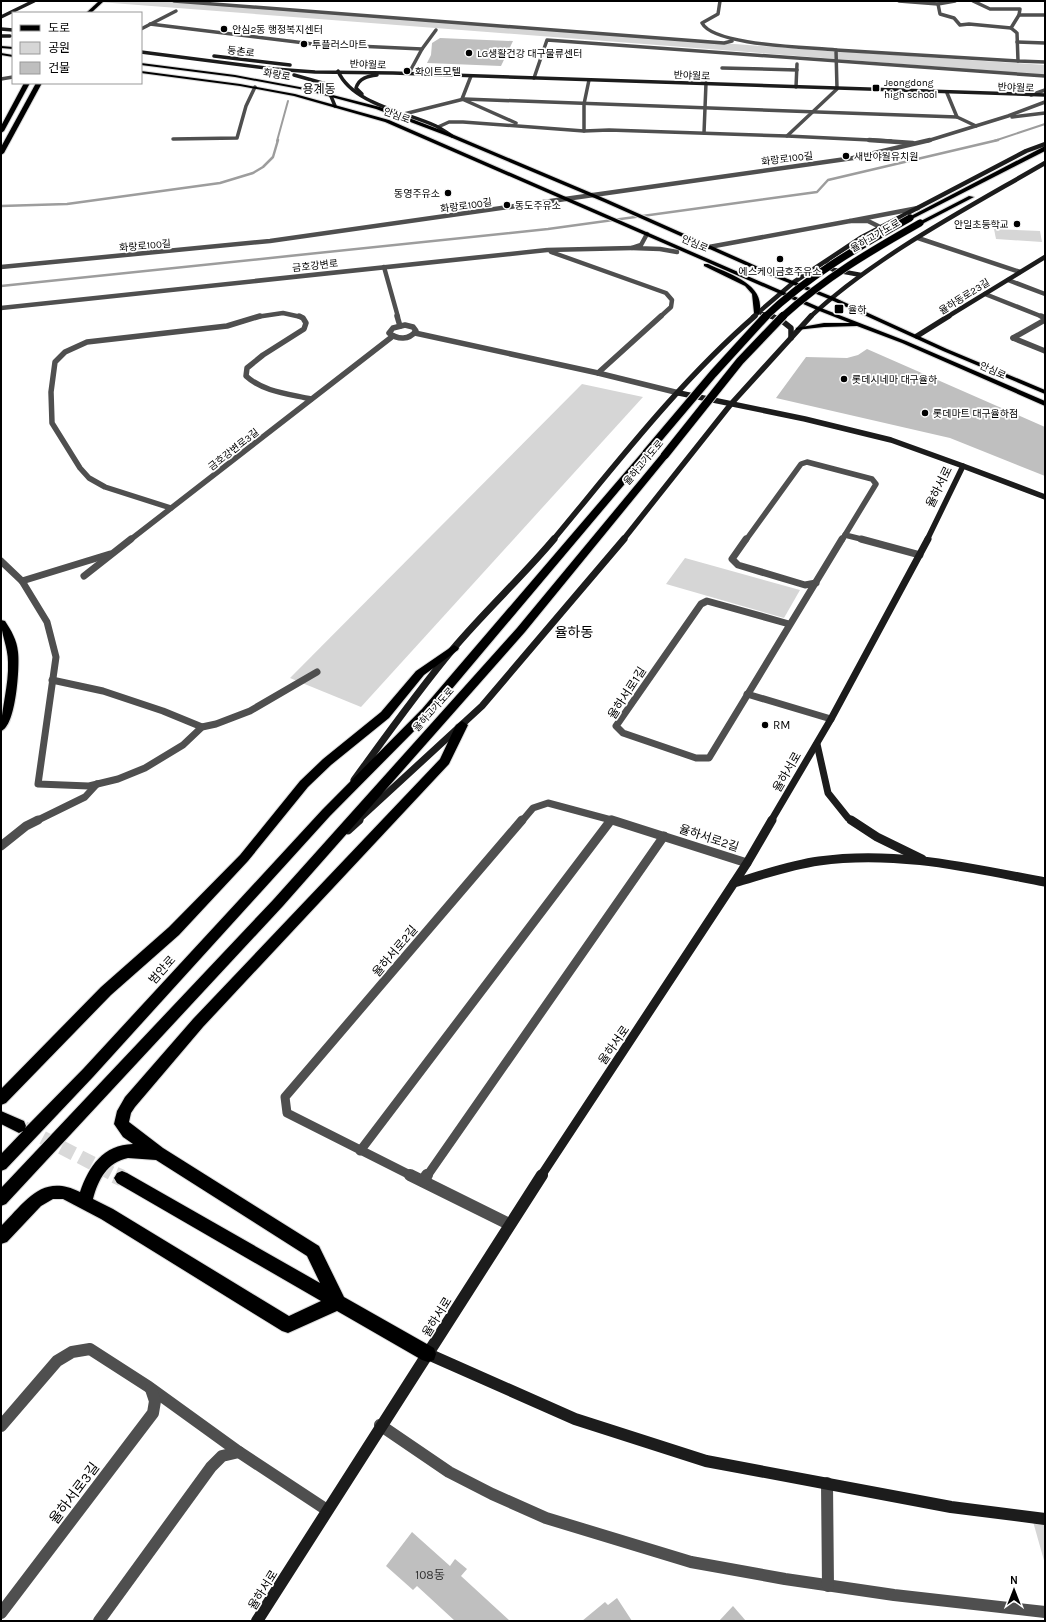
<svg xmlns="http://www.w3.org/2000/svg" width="1046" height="1622" viewBox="0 0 1046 1622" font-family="Karla,'Noto Sans KR',sans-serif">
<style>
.green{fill:#d6d6d6}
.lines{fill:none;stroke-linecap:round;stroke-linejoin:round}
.stream-far1{stroke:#9d9d9d;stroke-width:2}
.stream{stroke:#9d9d9d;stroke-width:2.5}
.building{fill:#bfbfbf}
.highway-tunnel-far1{stroke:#d9d9d9;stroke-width:14;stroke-dasharray:14 7;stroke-linecap:butt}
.highway-tunnel{stroke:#d9d9d9;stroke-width:17;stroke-dasharray:17 8;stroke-linecap:butt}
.primary-casing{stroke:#dbdbdb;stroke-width:2}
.highway-casing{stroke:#dbdbdb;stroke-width:2}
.street-far5{stroke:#4f4f4f;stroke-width:3.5}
.street-far4{stroke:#4f4f4f;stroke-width:4.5}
.street-far3{stroke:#4f4f4f;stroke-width:5.5}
.street-far2{stroke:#4f4f4f;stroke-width:7}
.street-far1{stroke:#4f4f4f;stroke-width:9}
.street{stroke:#4f4f4f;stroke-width:12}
.secondary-far5{stroke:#1c1c1c;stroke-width:3.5}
.secondary-far4{stroke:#1c1c1c;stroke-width:4.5}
.secondary-far3{stroke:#1c1c1c;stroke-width:5.5}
.secondary-far2{stroke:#1c1c1c;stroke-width:7}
.secondary-far1{stroke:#1c1c1c;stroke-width:9}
.secondary{stroke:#1c1c1c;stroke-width:12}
.primary{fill:#000;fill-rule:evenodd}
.highway{fill:#000;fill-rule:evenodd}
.highway-bridge-far1-casing{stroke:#dbdbdb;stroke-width:8;stroke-linecap:butt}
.highway-bridge-casing{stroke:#dbdbdb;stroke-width:10;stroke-linecap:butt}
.highway-bridge-far1{stroke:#000;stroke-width:7}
.highway-bridge{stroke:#000;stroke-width:8}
.poi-dot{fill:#000;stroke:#fff;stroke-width:1.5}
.labels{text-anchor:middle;stroke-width:3.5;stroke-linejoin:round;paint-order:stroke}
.far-poi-label{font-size:10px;fill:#000;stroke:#fff;text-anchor:start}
.far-street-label{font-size:10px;fill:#000;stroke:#fff}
.far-quarter-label{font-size:12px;fill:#000;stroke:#fff}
.street-label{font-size:12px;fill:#000;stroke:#fff}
.poi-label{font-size:12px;fill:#000;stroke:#fff;text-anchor:start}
.near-number-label{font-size:12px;fill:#303030}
.quarter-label{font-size:14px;fill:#000;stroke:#fff}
.near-street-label{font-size:14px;fill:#000;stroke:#fff}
</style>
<rect width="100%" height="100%" fill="#fff"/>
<g class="green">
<path d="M86,1H160L761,46L1045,65V75Z"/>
<path d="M994,229L1040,231L1042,242L996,239Z"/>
<path d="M582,384L643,397L361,707L290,678Z"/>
<path d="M685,558L800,590L784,618L666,584Z"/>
<path d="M1032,1518L1045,1519V1564Z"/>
</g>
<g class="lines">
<g class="stream-far1">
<path d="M277,141L288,101"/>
<path d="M994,141L1045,124"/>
</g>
<g class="stream">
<path d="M1,206L67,204L220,183L253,173L263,167L273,157L278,140"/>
<path d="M1,286L548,229L817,192L828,180L998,140"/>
</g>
</g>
<g class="building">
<path d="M440,38L513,41L501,66L427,63L431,55L432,43Z"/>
<path d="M867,349L1045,427V476L950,438L776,398L806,357L847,358L858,355Z"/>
<path d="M412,1532L450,1566L455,1559L467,1569L461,1576L510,1621H455L417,1586L413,1590L386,1566Z"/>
<path d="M617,1598L632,1621H582L605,1602L608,1605Z"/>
<path d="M733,1606L746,1621H719Z"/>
</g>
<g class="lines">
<path class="highway-tunnel-far1" d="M24,1128L117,1176"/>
<path class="highway-tunnel" d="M115,1175L122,1178"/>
<defs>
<g id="primary">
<path d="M1,46L13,47V49L1,48Z"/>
<path d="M1,53L13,55V57L1,55Z"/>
<path d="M141,63L235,75L305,88L380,107L454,135L608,200L763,269L833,297L947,349L1045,390V394L943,351L829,299L759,271L604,202L450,137L376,109L305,90L235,77L141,65Z"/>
<path d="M141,71L240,84L295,94L389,120L821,308L906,341L1045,401V406L902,343L857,326L824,327L796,330V328L824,323H850L817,310L385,122L294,96L240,86L141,73Z"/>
<path d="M704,264H708C729,274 767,284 759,314L754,313L752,294L745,286L704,266Z"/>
</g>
<g id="highway">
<path d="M99,1H104L91,13H86Z"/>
<path d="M24,83H30L4,131L1,133V126Z"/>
<path d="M36,83H42L4,153L1,155V147Z"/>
<path d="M1045,146V151L912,219L907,218Z"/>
<path d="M969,196L974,197L922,224L917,223Z"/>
<path d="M647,449L651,452L650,454L430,715L330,816L93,1077L6,1169L1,1171V1154L23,1131L19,1133L1,1124V1111L24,1121L26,1126L25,1128L83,1069L322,810L422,709L644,450Z"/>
<path d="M665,452L669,455L668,457L525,632L283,906L6,1204L1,1206V1188L273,900L517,628L662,453Z"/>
<path d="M1,620L5,621C11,630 17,640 18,652C20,666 16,727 1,731C1,708 9,686 8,662C8,647 1,635 1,620Z"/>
<path d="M454,645L459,648L458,650L424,675L389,718L331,765L308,787L248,861L179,935L111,995L6,1103L1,1105V1089L101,987L169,927L240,855L300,781L323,759L381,712L416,671Z"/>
<path d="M462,721L468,725L449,764L203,1027L135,1107L131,1113L129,1122L163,1148L319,1246L344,1297L434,1348L436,1354L434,1360L428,1362L422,1360L337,1311L288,1333L282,1331L101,1219L63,1199H53L41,1206L7,1242L1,1244V1226C26,1201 42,1173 80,1192C89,1166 103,1145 133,1144L123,1137L114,1124L117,1111L125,1097L193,1019L440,759L456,725ZM128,1158L156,1160L307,1256L320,1283L127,1173L122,1171L117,1173L114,1178L117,1183L321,1301L289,1316L113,1209L93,1199C98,1180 107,1162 128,1158Z"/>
</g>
</defs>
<use href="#primary" class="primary-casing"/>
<use href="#highway" class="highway-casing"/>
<g class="street-far5">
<path d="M174,1L724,43L732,41"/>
<path d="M899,1L938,4L955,1"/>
<path d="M973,1L990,9H1020L1019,15L1011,28L1017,33L1018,61L1045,62"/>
<path d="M938,4L940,14L954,18L960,25L969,24L1011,28"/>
<path d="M1019,15H1045"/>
<path d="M150,24L313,44L422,49"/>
<path d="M141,29L176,11"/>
<path d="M1017,42L1045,43"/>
<path d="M836,50L1018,61"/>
<path d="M722,68L797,70"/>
<path d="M409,73L422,49L436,30"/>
<path d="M471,76L462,99L516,123"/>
<path d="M534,78L547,40L1045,76"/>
<path d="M1,79L13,77"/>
<path d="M796,87L797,64"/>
<path d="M947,93L957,117L976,126"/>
<path d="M1031,95L1045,90"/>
<path d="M404,114L464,99L957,117"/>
<path d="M1012,117L1045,113"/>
<path d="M438,127L449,122H463L584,131L609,130L787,136L837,89L836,50C810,47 714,46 702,23L718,14L720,1"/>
<path d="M584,131V104L589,80"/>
<path d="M704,133L706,83"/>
<path d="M787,136L891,141"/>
<path d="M173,139L237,138L246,106L255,87"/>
<path d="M927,141L1008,116L1045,102"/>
</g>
<g class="street-far4">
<path d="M869,140L913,143"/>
<path d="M880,227L868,221H850L918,208"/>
<path d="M647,234L641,245L632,248L660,249L677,252"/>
<path d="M918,238L1020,272"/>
<path d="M709,247L850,221"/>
<path d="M551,252L666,293L672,300L671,307L660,317"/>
<path d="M1,267L270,241L853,158L930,140"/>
<path d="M384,267L398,317"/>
<path d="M1008,280L1045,294"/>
<path d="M985,294L1043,317"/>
<path d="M1,308L547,250L632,248"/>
<path d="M256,317L283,313L301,317"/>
</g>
<g class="street-far3">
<path d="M299,316L303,318L306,323L304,329L263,355L247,368L246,376C263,392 290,394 311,399"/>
<path d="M397,316L400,326"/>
<path d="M1041,316L1045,318"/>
<path d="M405,325L413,327L416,331C409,340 398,340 389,333L393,328Z"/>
<path d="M415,333L598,373L679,393"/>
<path d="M1013,338L1045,320"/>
<path d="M1013,338L1045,351"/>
<path d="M598,373L661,316"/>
<path d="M171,508L105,487L89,478L80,468L52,423L51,392L55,362L65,352L87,342L227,326L260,316"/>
<path d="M130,540L393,336"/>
<path d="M746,540L801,464L807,462L872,479L876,484L845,535L865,540"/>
<path d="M842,540L845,535"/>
</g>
<g class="street-far2">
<path d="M746,539L732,559L738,565L805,585L816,583"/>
<path d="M861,539L920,555"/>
<path d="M1,561L22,581L110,554"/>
<path d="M84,576L131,539"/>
<path d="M22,581L47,622L56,657L38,784L89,786L118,779L145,768L183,745L202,727L216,724L250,711L317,672"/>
<path d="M789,624L707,601L701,604L616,726L623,733L696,758H709L842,539"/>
<path d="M52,680L103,691L163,711L202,727"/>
<path d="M747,694L831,719"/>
<path d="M36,821L85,797L97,784"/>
<path d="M522,821L533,808L548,803L615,821"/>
<path d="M610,821L611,820"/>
</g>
<g class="street-far1">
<path d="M612,820L747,863"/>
<path d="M1,846L26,826L38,820"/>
<path d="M360,1151L611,820"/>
<path d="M412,1176L287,1113L285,1097L522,820"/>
<path d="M427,1176L664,836"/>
</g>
<g class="street">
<path d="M410,1175L509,1224"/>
<path d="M423,1181L427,1175"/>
<path d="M380,1425L449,1472L492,1494L546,1518L691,1562L785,1579L894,1595L1045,1612"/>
<path d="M1,1426L57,1361L72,1352L90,1349L149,1387L239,1452L327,1510"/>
<path d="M827,1483L828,1586"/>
<path d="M1,1613L153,1413L155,1401L151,1389"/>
<path d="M99,1621L211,1467L222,1456L239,1452"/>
</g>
<g class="secondary-far5">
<path d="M1,17L34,1"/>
<path d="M1,29L13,30"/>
<path d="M1,36H10"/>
<path d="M141,52L274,69L315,72L393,73L1045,95"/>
<path d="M214,56L290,65"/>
<path d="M338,71C352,104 406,112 436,126C442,129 447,133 452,136"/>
<path d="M294,75L326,84L335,106"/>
<path d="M362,94L356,88C359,78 368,76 377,75"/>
</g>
<g class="secondary-far4">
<path d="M827,261L830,268L834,270L861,275"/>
<path d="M762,314L774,317"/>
<path d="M753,317L794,282L862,237L1026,151L1045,144"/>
<path d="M810,317C877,255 966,209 1045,163"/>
<path d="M947,317L1045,257"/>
</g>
<g class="secondary-far3">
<path d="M771,316L781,320L791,328V338"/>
<path d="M917,336L949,316"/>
<path d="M679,393L805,419L891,440L963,466"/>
<path d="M553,540C617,463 679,382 755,316"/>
<path d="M623,540L731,404L811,316"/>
<path d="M927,540L963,466L1045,497"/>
</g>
<g class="secondary-far2">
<path d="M817,744L828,793L848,818L853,821"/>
<path d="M354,780C386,736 418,691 453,649C485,611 522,577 554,539"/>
<path d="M357,821L482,706L624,539"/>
<path d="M771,821L831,719L928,539"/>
</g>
<g class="secondary-far1">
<path d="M851,820L877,837L922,859"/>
<path d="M348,830L359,820"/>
<path d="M734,883C762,875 790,865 819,861C895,850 971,868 1045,882"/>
<path d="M541,1176L747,863L772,820"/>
</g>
<g class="secondary">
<path d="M428,1354L575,1419L706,1461L951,1507L1045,1519"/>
<path d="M257,1621L542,1175"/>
</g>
<use href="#primary" class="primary"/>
<use href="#highway" class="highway"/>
<defs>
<g id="highway-bridge-far1">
<path d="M765,317C808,276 858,247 910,218"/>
<path d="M782,317C826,277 869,252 920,223"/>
</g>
<g id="highway-bridge">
<path d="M647,452L713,374L766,316"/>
<path d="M665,455L740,361L783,316"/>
</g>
</defs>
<use href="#highway-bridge-far1" class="highway-bridge-far1-casing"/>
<use href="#highway-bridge" class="highway-bridge-casing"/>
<use href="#highway-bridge-far1" class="highway-bridge-far1"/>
<use href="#highway-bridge" class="highway-bridge"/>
</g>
<g class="poi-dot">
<circle cx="224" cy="29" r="4"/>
<circle cx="304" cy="44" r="4"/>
<circle cx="469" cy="53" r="4"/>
<circle cx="407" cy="71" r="4"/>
<rect x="872" y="84" width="8" height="8" rx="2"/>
<circle cx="846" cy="156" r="4"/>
<circle cx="448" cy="193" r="4"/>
<circle cx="507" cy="205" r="4"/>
<circle cx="1017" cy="224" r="4"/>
<circle cx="780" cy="259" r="4"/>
<rect x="834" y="304" width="10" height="10" rx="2"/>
<circle cx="844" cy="379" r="4"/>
<circle cx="925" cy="413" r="4"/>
<circle cx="765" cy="725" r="4"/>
</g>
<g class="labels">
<g class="far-poi-label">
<text x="232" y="33">안심2동 행정복지센터</text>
<text x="312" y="48">투플러스마트</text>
<text x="477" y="57">LG생활건강 대구물류센터</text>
<text x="415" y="75">화이트모텔</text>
<text x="884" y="86">Jeongdong<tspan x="884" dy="12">high school</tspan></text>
<text x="854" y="160">새반야월유치원</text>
<text x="440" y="197" text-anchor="end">동영주유소</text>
<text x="515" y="209">동도주유소</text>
<text x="1009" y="228" text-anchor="end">안일초등학교</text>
<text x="780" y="275" text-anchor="middle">에스케이금호주유소</text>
<text x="848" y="313">율하</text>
<text x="852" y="383">롯데시네마 대구율하</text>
<text x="933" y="417">롯데마트 대구율하점</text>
</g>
<g class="far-street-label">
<text transform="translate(241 51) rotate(7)" y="4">동촌로</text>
<text transform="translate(368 64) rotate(2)" y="4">반야월로</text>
<text transform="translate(277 74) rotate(10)" y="4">화랑로</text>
<text transform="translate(692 75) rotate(2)" y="4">반야월로</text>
<text transform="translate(1016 87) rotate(2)" y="4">반야월로</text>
<text transform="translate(397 115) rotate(20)" y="4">안심로</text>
<text transform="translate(787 158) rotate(-7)" y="4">화랑로100길</text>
<text transform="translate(466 205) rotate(-8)" y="4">화랑로100길</text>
<text transform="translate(875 235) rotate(-30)" y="4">율하고가도로</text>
<text transform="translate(695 243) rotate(23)" y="4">안심로</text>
<text transform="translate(145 245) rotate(-5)" y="4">화랑로100길</text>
<text transform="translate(315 265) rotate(-6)" y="4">금호강변로</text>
<text transform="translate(964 296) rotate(-32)" y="4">율하동로23길</text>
<text transform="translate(993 370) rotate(24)" y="4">안심로</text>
<text transform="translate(233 449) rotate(-38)" y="4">금호강변로3길</text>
<text transform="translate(643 462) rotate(-50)" y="4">율하고가도로</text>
<text transform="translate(433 709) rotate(-48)" y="4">율하고가도로</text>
</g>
<g class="far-quarter-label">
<text x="319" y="93">용계동</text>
</g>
<g class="street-label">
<text transform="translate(939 487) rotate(-64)" y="4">율하서로</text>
<text transform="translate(627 693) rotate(-57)" y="4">율하서로1길</text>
<text transform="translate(787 772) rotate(-60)" y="4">율하서로</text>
<text transform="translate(709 838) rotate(18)" y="4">율하서로2길</text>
<text transform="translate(395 951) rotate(-50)" y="4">율하서로2길</text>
<text transform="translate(162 970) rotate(-48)" y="4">범안로</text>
<text transform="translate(614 1045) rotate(-55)" y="4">율하서로</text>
<text transform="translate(437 1317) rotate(-58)" y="4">율하서로</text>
<text transform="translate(263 1590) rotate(-58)" y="4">율하서로</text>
</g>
<g class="poi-label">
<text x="773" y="729">RM</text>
</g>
<g class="near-number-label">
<text x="430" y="1579">108동</text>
</g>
<g class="quarter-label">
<text x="574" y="637">율하동</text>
</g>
<g class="near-street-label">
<text transform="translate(74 1493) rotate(-53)" y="5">율하서로3길</text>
</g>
</g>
<rect width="1046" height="1622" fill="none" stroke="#000000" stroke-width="4"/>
<rect x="12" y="12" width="130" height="72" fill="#ffffff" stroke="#999999"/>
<rect x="20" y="25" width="20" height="6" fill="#000000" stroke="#999999"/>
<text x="48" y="32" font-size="12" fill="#000000">도로</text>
<rect x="20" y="42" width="20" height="12" fill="#d6d6d6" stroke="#999999"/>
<text x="48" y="52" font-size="12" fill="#000000">공원</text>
<rect x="20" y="62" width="20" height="12" fill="#bfbfbf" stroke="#999999"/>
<text x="48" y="72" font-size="12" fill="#000000">건물</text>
<g transform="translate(1014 1590)" stroke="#ffffff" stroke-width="3" paint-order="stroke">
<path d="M0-3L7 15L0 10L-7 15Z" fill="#000000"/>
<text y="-6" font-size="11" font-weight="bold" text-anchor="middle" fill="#000000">N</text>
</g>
</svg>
